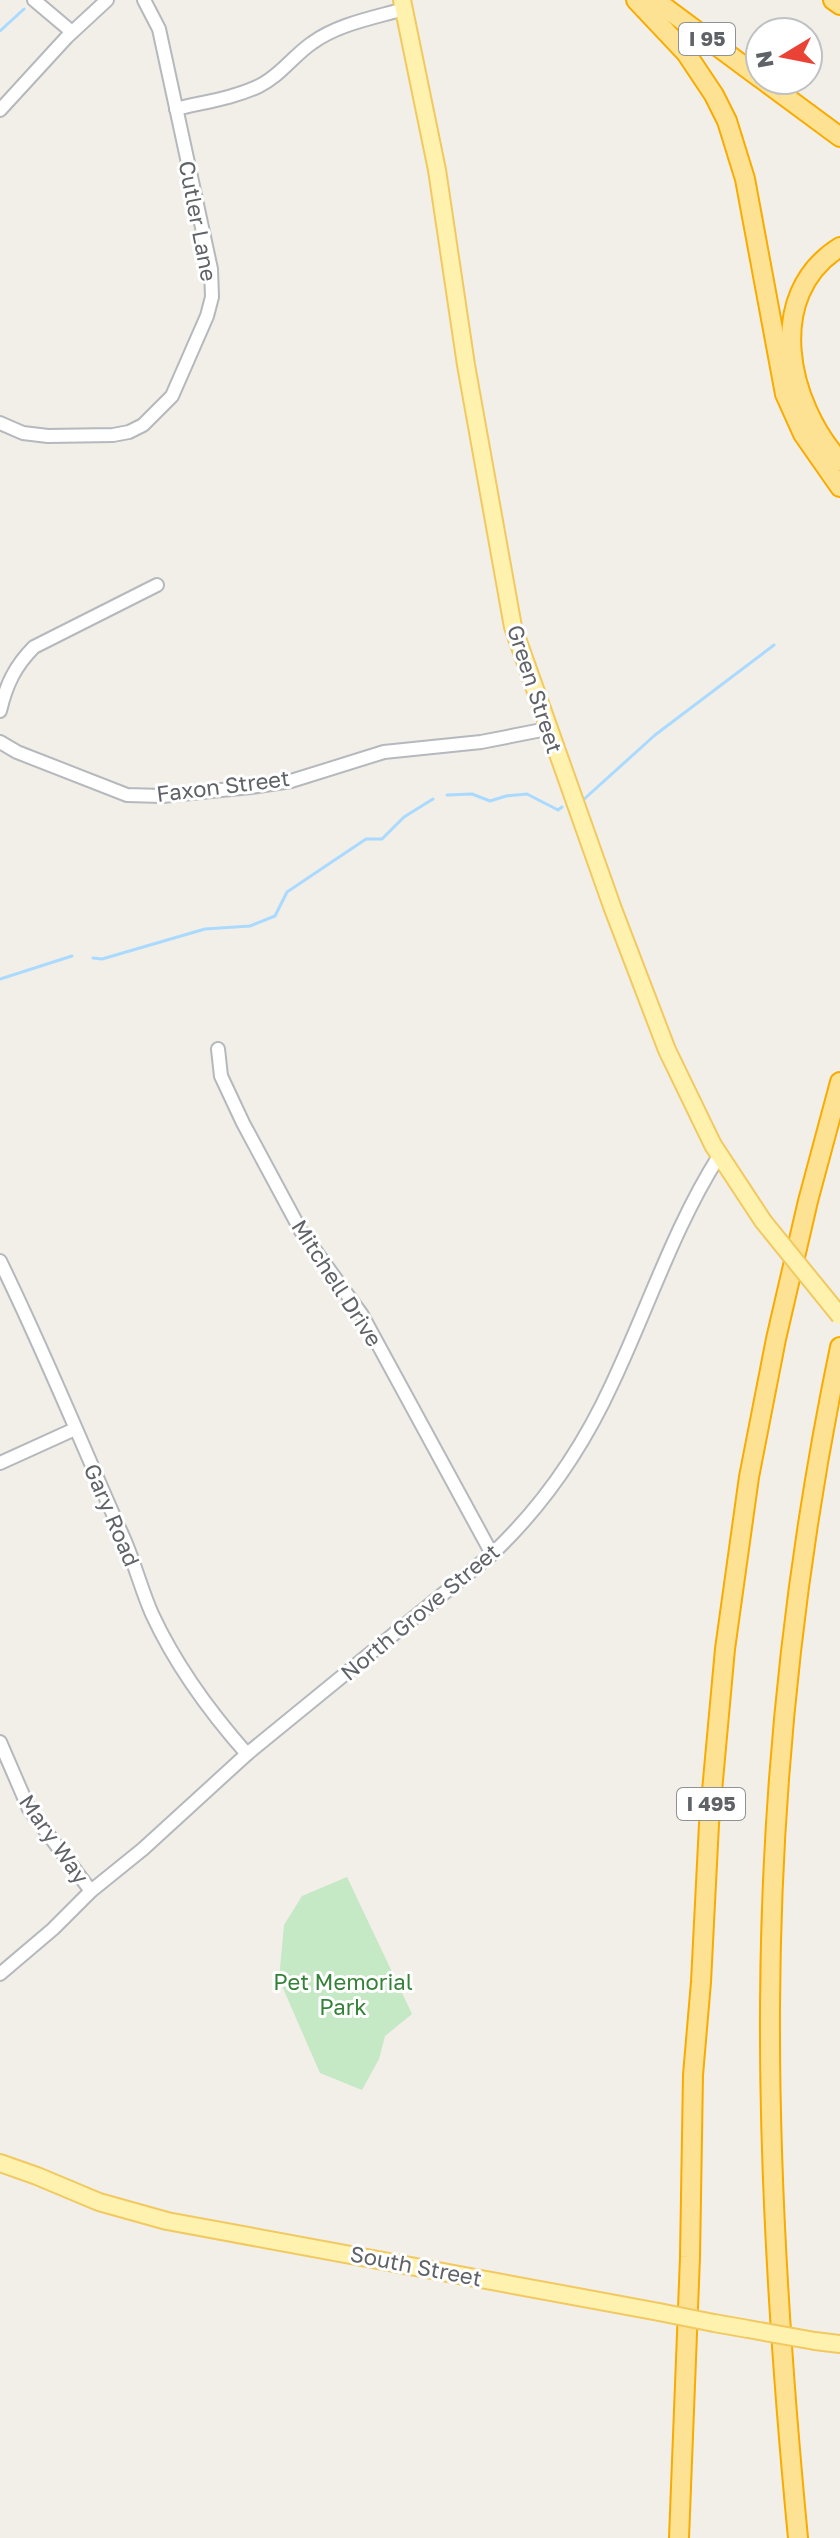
<svg xmlns="http://www.w3.org/2000/svg" width="840" height="2538" viewBox="0 0 840 2538" font-family="'Golos Text',sans-serif">
<style>
.green{fill:#c5e8c5}
.lines{fill:none;stroke-linecap:round;stroke-linejoin:round}
.stream{stroke:#aadaff;stroke-width:3}
.minor-casing{stroke:#b5b8bc;stroke-width:16}
.major-casing{stroke:#f2c960;stroke-width:20}
.highway-casing{stroke:#f9ab00;stroke-width:22}
.minor{stroke:#fff;stroke-width:12}
.major{stroke:#fff2af;stroke-width:16}
.highway{stroke:#fde293;stroke-width:18}
.major-bridge-casing{stroke:#f2c960;stroke-width:20;stroke-linecap:butt}
.major-bridge{stroke:#fff2af;stroke-width:16}
.labels{text-anchor:middle;stroke-width:6;stroke-linejoin:round;paint-order:stroke}
.shield{fill:#fff;stroke:#8f9295;stroke-width:2}
.shield-label{font-size:20px;font-weight:bold;fill:#5f6368}
.street-label{font-size:22px;fill:#5f6368;stroke:#fff}
.park-label{font-size:22px;fill:#348238;stroke:#fff}
</style>
<rect width="100%" height="100%" fill="#f1efe8"/>
<path class="green" d="M347,1877L412,2014L385,2036L379,2059L362,2090L320,2073L279,1979L284,1925L302,1896Z"/>
<g class="lines">
<g class="stream">
<path d="M0,31L24,9"/>
<path d="M447,795L472,794L490,801L506,796L527,794L558,810L562,807"/>
<path d="M582,801L655,735L774,645"/>
<path d="M93,958L102,959L205,929L250,926L275,916L287,892L366,839H382L404,817L433,799"/>
<path d="M0,979L72,956"/>
</g>
<defs>
<g id="minor">
<path d="M34,0L72,32"/>
<path d="M176,109C204,102 234,98 259,86C280,76 293,56 312,43C338,24 373,18 404,9"/>
<path d="M0,110L67,37L107,0"/>
<path d="M0,423L23,433L48,436L113,435L129,432L143,425L172,396L207,316L212,297L211,269L159,29L144,0"/>
<path d="M0,711C6,685 15,666 34,647L157,585"/>
<path d="M0,742L17,752L127,795L162,796L251,787L291,781L384,752L481,742L547,729"/>
<path d="M218,1049L221,1076L243,1123L301,1231L362,1315L492,1554"/>
<path d="M0,1261C45,1353 83,1447 124,1539C135,1564 141,1589 152,1614C176,1666 209,1711 247,1754"/>
<path d="M0,1463L75,1429"/>
<path d="M0,1742L29,1809L91,1891"/>
<path d="M0,1974L53,1929L91,1891L143,1849L247,1754L492,1554C543,1506 583,1447 612,1384C648,1308 674,1227 719,1156"/>
</g>
<g id="major">
<path d="M402,0L437,170L466,365L513,627L613,909L667,1050L713,1145L763,1221"/>
<path d="M0,2163L37,2176L99,2202L167,2221L659,2312"/>
<path d="M714,2323L748,2329"/>
<path d="M815,2341L840,2344"/>
</g>
<g id="highway">
<path d="M636,0L686,53L714,95L727,121L745,179L785,394L803,434L840,487"/>
<path d="M655,0L760,78"/>
<path d="M833,0L840,5"/>
<path d="M763,80L840,137"/>
<path d="M840,247C763,295 788,404 840,461"/>
<path d="M679,2538L690,2257L693,2075L701,1982L709,1824L725,1649L749,1477L776,1339L808,1201L840,1082"/>
<path d="M798,2538C781,2362 769,2184 770,2007C771,1786 795,1563 840,1347"/>
</g>
</defs>
<use href="#minor" class="minor-casing"/>
<use href="#major" class="major-casing"/>
<use href="#highway" class="highway-casing"/>
<use href="#minor" class="minor"/>
<use href="#major" class="major"/>
<use href="#highway" class="highway"/>
<defs>
<g id="major-bridge">
<path d="M763,1221L840,1316"/>
<path d="M659,2312L714,2323"/>
<path d="M748,2329L815,2341"/>
</g>
</defs>
<use href="#major-bridge" class="major-bridge-casing"/>
<use href="#major-bridge" class="major-bridge"/>
</g>
<g class="labels">
<g class="shield">
<rect x="679" y="23" width="56" height="32" rx="6"/>
<rect x="677" y="1788" width="68" height="32" rx="6"/>
</g>
<g class="shield-label">
<text x="707" y="46">I 95</text>
<text x="711" y="1811">I 495</text>
</g>
<g class="street-label">
<text transform="translate(198 221) rotate(79)" y="8">Cutler Lane</text>
<text transform="translate(535 689) rotate(72)" y="8">Green Street</text>
<text transform="translate(223 786) rotate(-7)" y="8">Faxon Street</text>
<text transform="translate(337 1283) rotate(57)" y="8">Mitchell Drive</text>
<text transform="translate(112 1515) rotate(67)" y="8">Gary Road</text>
<text transform="translate(420 1612) rotate(-40)" y="8">North Grove Street</text>
<text transform="translate(54 1839) rotate(55)" y="8">Mary Way</text>
<text transform="translate(416 2266) rotate(11)" y="8">South Street</text>
</g>
<g class="park-label">
<text x="343" y="1990">Pet Memorial<tspan x="343" dy="25">Park</tspan></text>
</g>
</g>
<g transform="translate(784 56) rotate(260)"><circle r="38" fill="#ffffff" stroke="#bfc1c3" stroke-width="2"/>
<path d="M0-6L14 30L0 20L-14 30Z" fill="#ea4335"/>
<text y="-12" font-size="22" font-weight="bold" text-anchor="middle" fill="#5f6368">N</text>
</g>
</svg>
